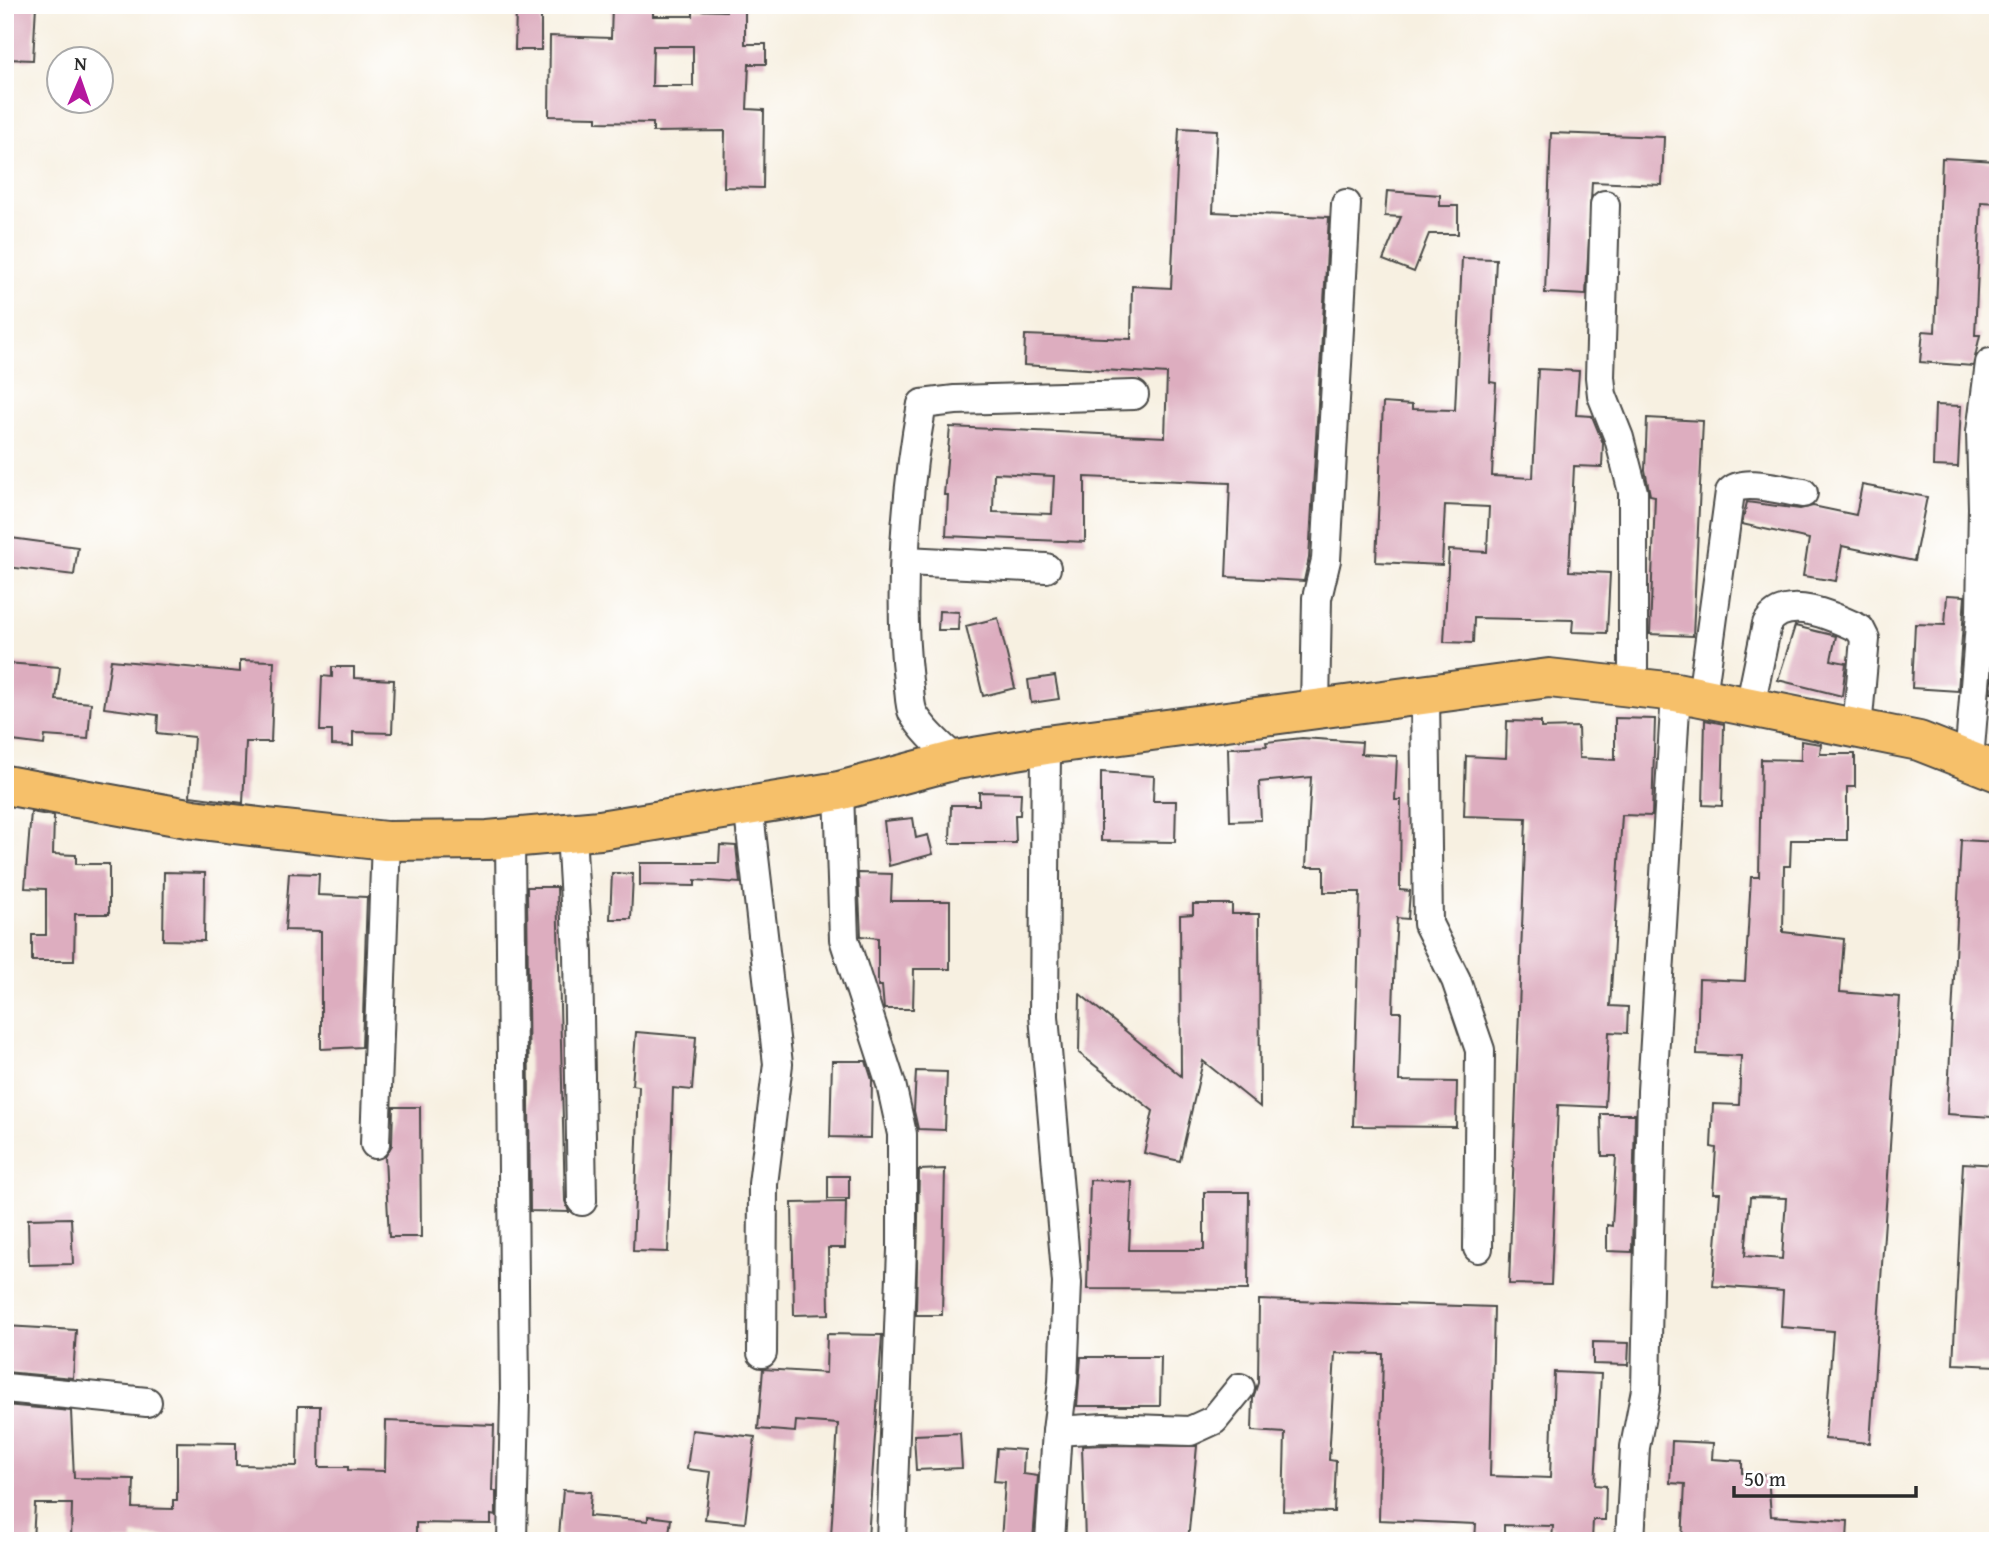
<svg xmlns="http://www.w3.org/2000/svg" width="2003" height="1546" viewBox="0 0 2003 1546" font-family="'Gentium Book Plus',serif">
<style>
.building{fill:#ddadbf;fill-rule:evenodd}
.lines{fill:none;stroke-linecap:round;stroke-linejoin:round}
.minor-casing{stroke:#4a4946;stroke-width:32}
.highway-casing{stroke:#4a4946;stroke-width:42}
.minor{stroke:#fff;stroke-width:28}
.highway{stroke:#f6c06b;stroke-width:38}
</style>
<rect width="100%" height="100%" fill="#fff"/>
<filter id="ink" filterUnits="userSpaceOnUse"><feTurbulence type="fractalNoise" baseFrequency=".0143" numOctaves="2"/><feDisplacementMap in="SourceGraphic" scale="14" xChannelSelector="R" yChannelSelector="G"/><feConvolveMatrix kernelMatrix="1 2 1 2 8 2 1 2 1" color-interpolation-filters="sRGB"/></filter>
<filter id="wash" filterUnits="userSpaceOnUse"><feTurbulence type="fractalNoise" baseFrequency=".00686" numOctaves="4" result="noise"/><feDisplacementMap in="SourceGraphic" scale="28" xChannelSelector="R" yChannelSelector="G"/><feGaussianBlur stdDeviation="1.57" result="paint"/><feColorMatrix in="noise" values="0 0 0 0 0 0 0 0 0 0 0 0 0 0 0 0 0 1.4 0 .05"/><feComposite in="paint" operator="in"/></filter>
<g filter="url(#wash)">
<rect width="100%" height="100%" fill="#f7f0e1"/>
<g id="blocks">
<g class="building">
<path d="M5,5H36L33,60L5,59Z"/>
<path d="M612,5L653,8V16H693V10L726,11V7H745V44H766V64H749L747,109L764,110L763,188L724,187L725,131L653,132V123L597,122V117L549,116L550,36L611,38ZM653,46H693V86H652Z"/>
<path d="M516,8H541V50H515Z"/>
<path d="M1179,128L1217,130L1213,212L1329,217L1309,558L1304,581L1226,577L1230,483L1085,477V542L946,536L948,495H944L950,427L1165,437L1167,374L1024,365L1025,335L1131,339L1132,286L1171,288ZM994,473L1054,476L1052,514L993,512Z"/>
<path d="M1551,133L1664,137L1662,185L1592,182L1586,295L1545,293Z"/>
<path d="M1942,158L1998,161V203L1981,202L1975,335H1980L1973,366L1920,362L1923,331L1935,332Z"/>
<path d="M1387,191L1440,195V206H1458V234H1429L1414,272L1383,260L1401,217L1385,216Z"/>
<path d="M1462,258L1496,259L1490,382L1496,383L1492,476L1533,478L1538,369L1579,371L1576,415L1592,416L1603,443L1602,467L1574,466L1569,571L1610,573L1607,633L1572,632L1573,620L1474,618L1473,643L1444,642L1449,550L1487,552L1489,507L1445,505L1442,565L1376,562L1383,403L1412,405V409L1455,410Z"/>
<path d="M1935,405L1961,406L1958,467L1933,466Z"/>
<path d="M1647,418L1703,421L1693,636L1650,634L1655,496L1650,495L1645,470Z"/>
<path d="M1862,485L1927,497L1914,561L1842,546L1836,581L1803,576L1809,539L1742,524L1747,502L1800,509L1813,506L1856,515Z"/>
<path d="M11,538L78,547L74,575L7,567Z"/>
<path d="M1947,595L1965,596L1958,691L1912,688L1915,624L1945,625Z"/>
<path d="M939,611L959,612L958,630H938Z"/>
<path d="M998,618L1015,688L983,696L966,626Z"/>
<path d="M1795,626L1836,636L1831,660L1846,663L1842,696L1778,680Z"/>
<path d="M1995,643H1998V693H1991Z"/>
<path d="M111,660L240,672V660L274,661L271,742H246L243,803L190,796L194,737L157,733L158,715L104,708Z"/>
<path d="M5,663L60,667L56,700L91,703L88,739L45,736L44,745L5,740Z"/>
<path d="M332,667H354V678L394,680L392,733L353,732V746L332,745V731H320L322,676L332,677Z"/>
<path d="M1055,676L1059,699L1031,703L1028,680Z"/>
<path d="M1615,718L1655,719L1652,816L1622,815L1610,1006L1628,1007L1627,1033L1609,1032L1605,1107L1558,1105L1551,1285L1509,1284L1526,818L1464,816L1466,756L1506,758L1507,721L1541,722V728L1578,727L1579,758L1615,760Z"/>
<path d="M1705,720L1724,724L1722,806L1703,805Z"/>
<path d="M1302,738L1362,742L1361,754L1397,756L1395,800H1401L1400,890L1410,891L1408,919L1397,918L1395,950L1393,1012H1401L1399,1081L1457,1082L1456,1127L1353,1126L1360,892H1324V867H1306L1311,777L1259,782L1261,820L1230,821L1228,748L1267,746L1266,742Z"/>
<path d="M1801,741L1821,744L1820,754H1855V787H1847V840H1791L1790,866H1784L1783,932L1844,939L1840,992L1900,997L1870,1443L1825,1439L1833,1331L1781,1327L1783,1291L1713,1286L1720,1193H1713L1716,1148L1711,1147L1713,1104L1739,1105L1741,1056L1697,1054L1699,979L1745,981L1751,877H1759L1761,759L1801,760ZM1750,1197L1786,1198L1782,1259L1745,1256Z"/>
<path d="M1101,772L1154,776L1153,801H1176L1175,842L1101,841Z"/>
<path d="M979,792L1021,793L1020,815H1015L1016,843H950L951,805H979Z"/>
<path d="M31,812L54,816L53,854L76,855V864H109V914H75L74,961H32V935H46V889L25,888Z"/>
<path d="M913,818L916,838L928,835L933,854L889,866L884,821Z"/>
<path d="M1961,840L1998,842V1006L1992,1117L1947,1114Z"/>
<path d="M720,845L736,846L740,883L695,880V886L640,885V863H719Z"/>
<path d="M164,872L205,873L204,941L163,940Z"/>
<path d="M289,873L319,874L318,895L367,897L362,1047L321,1049V931L285,930Z"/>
<path d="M612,873L633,874L631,919H610Z"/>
<path d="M858,873L892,874L891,901H950V969H914L913,1009H884L882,986H878V938L861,936Z"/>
<path d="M527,887H557L565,1201L569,1212L530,1211Z"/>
<path d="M1193,904H1232V914H1259L1260,1107L1203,1061L1180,1161L1144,1153L1153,1111L1079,1053L1080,994L1181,1076L1180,915L1193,914Z"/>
<path d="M636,1032L696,1037L692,1090L673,1088L668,1252L633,1251L639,1086L632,1085Z"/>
<path d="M832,1061H866L872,1080L871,1138L830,1137Z"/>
<path d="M916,1071L947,1072L945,1130L918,1129L914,1111Z"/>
<path d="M393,1107H420L421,1237H389L385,1157L392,1145Z"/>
<path d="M1601,1114H1635L1632,1252L1607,1251V1225L1612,1226L1616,1156H1602Z"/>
<path d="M1963,1163L1998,1165V1366L1953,1364Z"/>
<path d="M945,1169L942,1315H916L919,1170Z"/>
<rect x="828" y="1176" width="21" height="23"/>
<path d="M1090,1180L1132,1182L1129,1250H1204V1192H1249L1248,1290L1087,1289Z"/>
<path d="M846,1202L845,1248H828L829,1314L794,1315L792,1203Z"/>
<path d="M71,1218L73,1264L29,1265L28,1219Z"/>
<path d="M1259,1300L1494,1307L1490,1476L1550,1478L1554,1372L1601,1374L1595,1485L1606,1486L1605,1520H1593L1592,1541H1552L1553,1526L1504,1525V1541H1475L1476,1524L1379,1520L1383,1354L1335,1353L1329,1460L1336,1461L1334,1512L1283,1511L1285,1433L1252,1431L1253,1398L1258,1383Z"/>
<path d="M5,1326L76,1330L73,1378L5,1372Z"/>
<path d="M827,1334L882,1335L868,1538L831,1536L838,1424L796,1421L795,1432L758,1429L763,1369L826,1373Z"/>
<path d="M1593,1342L1629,1343L1628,1365L1593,1364Z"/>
<path d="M1081,1357H1161L1160,1406H1077Z"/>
<path d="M5,1405L71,1411L74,1478L134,1479L133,1508L173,1509V1500H177V1442L236,1443V1465L297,1466L298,1406H320L319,1467H348V1470L385,1471L386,1421L494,1425L492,1491H496V1516L491,1515V1524L416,1523V1541H172V1537L133,1535V1541H71L72,1504H35L33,1541H9L12,1494H5Z"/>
<path d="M692,1430L755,1437L745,1523L705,1519L711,1472L687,1469Z"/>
<path d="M960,1433L962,1468L916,1470L914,1435Z"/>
<path d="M1672,1441L1713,1443L1712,1459L1742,1461V1473L1768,1475L1771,1516L1848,1521L1847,1541H1682L1685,1484L1670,1483Z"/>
<path d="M1104,1445L1197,1446L1188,1541H1085L1082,1446Z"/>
<path d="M997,1448L1024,1450L1023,1474L1038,1476L1033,1541H1001L1005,1482L994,1481Z"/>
<path d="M563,1490L591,1492L589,1516L648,1521V1516L671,1519L668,1541H597L559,1536Z"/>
</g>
</g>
</g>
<g filter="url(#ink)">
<use href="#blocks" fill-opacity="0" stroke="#4a4946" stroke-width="2"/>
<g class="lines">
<defs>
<g id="minor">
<path d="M1605,205L1600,377L1602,395L1619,438L1633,492V687"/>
<path d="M906,561L1046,568"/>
<path d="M1425,695L1428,924L1456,980L1480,1050L1478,1248"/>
<path d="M1702,697L1730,492C1743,477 1785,491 1803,493"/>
<path d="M1750,707L1767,624C1785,593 1835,617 1860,629L1865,639L1857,729"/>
<path d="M1315,709L1317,598L1326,560L1346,204"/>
<path d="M1046,745L1044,1016L1067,1283L1063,1382L1057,1431L1104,1428L1190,1431L1214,1420L1240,1388"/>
<path d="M956,760C941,746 923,731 913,713C909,704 910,691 908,681C898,594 906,491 922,404L955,400L1134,395"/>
<path d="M1969,761L1981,611L1983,508L1981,432L1990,363"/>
<path d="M839,791L844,939L891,1084L902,1134V1249L891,1541"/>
<path d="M748,805L778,1064L763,1184L762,1353"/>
<path d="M571,833L578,953L582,1201"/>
<path d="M510,838L515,1397L512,1541"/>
<path d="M375,1144L386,841"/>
<path d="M5,1388L147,1402"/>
<path d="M1050,1541L1057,1431"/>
<path d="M1630,1541L1635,1447L1646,1390L1652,1091L1676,692"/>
</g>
<path id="highway" d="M5,785L193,819L268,828L386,841L488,840L600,830L839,791L956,760L1046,745L1549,678L1676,692L1919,741L1998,772"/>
</defs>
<use href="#minor" class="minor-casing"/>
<use href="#highway" class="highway-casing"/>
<use href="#minor" class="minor"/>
<use href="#highway" class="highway"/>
</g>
</g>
<rect width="2003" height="1546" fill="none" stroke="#fff" stroke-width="28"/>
<g transform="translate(80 80) rotate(2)"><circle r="33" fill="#ffffff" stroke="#aaaaaa" stroke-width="2"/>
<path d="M0-5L12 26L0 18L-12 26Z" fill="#b5179e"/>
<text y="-10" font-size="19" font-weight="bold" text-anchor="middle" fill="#2b2b2b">N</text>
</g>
<path d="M1734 1486v10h182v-10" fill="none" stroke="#2b2b2b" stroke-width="3.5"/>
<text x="1744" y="1486" font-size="21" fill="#2b2b2b" stroke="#ffffff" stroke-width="5" paint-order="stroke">50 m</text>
</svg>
